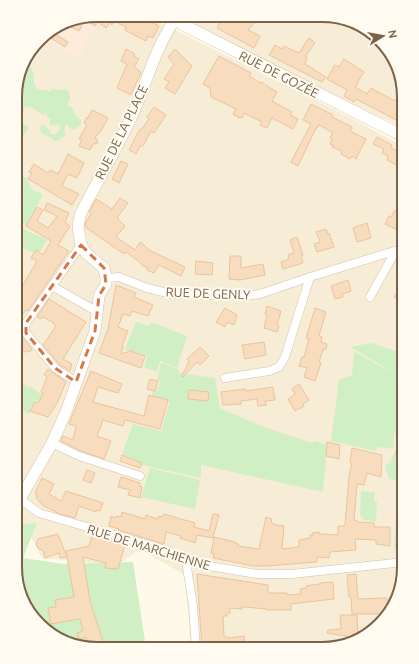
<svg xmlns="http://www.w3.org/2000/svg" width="419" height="664" viewBox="0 0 419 664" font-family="Ubuntu,sans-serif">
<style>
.residential{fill:#f7ecd6}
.commercial{fill:#ffebdc}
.green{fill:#d1efc5}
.building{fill:#f7dcbe;stroke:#ebc49c}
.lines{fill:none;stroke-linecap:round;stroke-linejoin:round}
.street-casing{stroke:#d3c2ac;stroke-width:9}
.secondary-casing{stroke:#d7c3aa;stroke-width:12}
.street{stroke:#fff;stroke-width:8}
.secondary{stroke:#fff;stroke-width:11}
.marked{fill:none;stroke:#d67844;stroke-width:3;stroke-dasharray:8 5;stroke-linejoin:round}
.labels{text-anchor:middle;stroke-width:4;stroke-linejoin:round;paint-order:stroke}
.street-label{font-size:13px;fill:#7d6249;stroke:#fffbf1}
.rim{fill:none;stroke:#7d6249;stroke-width:2}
</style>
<rect width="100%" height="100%" fill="#fef9e9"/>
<g class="residential">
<path d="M100,15H146L353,119L404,147V573L387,617L353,643L322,649H182L191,646L185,575L139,549L121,563H94L42,558L25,525L15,533L16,87L24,61L41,37L79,56Z"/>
<path d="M177,16L338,17L372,32L398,66L404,97V128L373,114Z"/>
</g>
<path class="commercial" d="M97,15H100L79,56L41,37L66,21Z"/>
<g class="green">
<path d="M27,60C29,64 32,68 33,72C35,79 32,84 38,90H46L50,92L51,89L61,90L67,89C72,95 70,99 67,105L71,107L77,117L81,120V125L75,129H71L66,124L64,130L66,135L61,138L59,141H54L50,137L42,134L40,128L42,124L49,130L50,133L55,135L61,128L59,126V124L50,126V122L51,119L48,118L46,114L43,115L33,108L25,106L20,122L29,127L16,147C16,127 11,74 27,60Z"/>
<path d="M16,159V172L27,179L32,190L43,194L27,226L15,219Z"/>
<path d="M15,225L47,240L38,255L19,246H15Z"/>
<path d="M136,322L149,326L151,322L187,336L177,368L160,361L157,372L144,367L147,356L125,349Z"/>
<path d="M371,343L404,354V408L394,434L393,449L378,447L375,451L331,441L339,380L352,375L354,352L398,375L350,347Z"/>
<path d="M161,363L178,369L179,373L215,378L220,408L258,425L312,443L314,441L327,445L323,492L201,465V478L133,463L134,459L122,454L133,424L161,431L170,402L152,396L153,391H157L160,381L157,380Z"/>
<path d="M23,384L29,388L30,386L42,395L40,400L35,401L30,409L31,412L29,414L15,404V397Z"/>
<path d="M404,412V477L401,480L389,479L385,466L390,462L397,447L395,434Z"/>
<path d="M150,468L200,480L195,509L141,497Z"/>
<path d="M363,491L375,492L374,501H377L376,521L364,520L360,515L361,492Z"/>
<path d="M404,497V519L399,526L404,532V550H394L397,502Z"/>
<path d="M37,523L23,558L64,564L133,562L146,648H86L47,632L21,598L15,567V528L16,525Z"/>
</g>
<g class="building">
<path d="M97,15H137L159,26L153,38L148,36L146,41L125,30L126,27L114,21L112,25L110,23L106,28L98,22L95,26L85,19L79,31L63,23Z"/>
<path d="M223,16H245L255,22L248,30L260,36L254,48L217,28Z"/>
<path d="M52,32L68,42L65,47L49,37Z"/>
<path d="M309,38L315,43L305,57H307L305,64L326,77L322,82L269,55L275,45L282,49L284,46L299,53Z"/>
<path d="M126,49L135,54L134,56L139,59L134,67L141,72L131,95L117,88L127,64L121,61Z"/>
<path d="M175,49L192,66L175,94L165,88L169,82L164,79L174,64L168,57Z"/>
<path d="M219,56L251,73L249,76L260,83L262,82L264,84L277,92L272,101L292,112L290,115L298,119L293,129L272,118L267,128L260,125L262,122L244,113L242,118L240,117L239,118L233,114L236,109L211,97L210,88L203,84Z"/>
<path d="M344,59L364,72L357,83L358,84L355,87L367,94L371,88L395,101L402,89L404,97V124L356,99L354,102L344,96L347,90L327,79L335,65L339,67Z"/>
<path d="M311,104L333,115L332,117L352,127L350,131L366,139L356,159L352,156L350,159L341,154L342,151L332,147L333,145L330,144L332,140L330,138L333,133L319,125L317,128H316L298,166L291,162L311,124L303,120Z"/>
<path d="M154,107L166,115L154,133L151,131L143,146H140L136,154L129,150L140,129L141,130L149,119L147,117Z"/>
<path d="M92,110L108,118L101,131L95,137L96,138L98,143L93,144L90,150L79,146L82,140L79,139L87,125L84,123L87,117L88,118Z"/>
<path d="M377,137L392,145L391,148L404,155V169L387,160L388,156L382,153L384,149L373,144Z"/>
<path d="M68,154L84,163L77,178L68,174L62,186L79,194L72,205L28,179L32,173L29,172L34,164L48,173L50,170L58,174Z"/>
<path d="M121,161L128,164L119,183L112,179Z"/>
<path d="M404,197V221L399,231L385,224L389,216L391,217L395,210H397Z"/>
<path d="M120,198L128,203L117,218L125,226L116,237L135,250L140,242L151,251L185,267L181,276L159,265L154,273L147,270L148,268L141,265L142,264L126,252L124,254L85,227L86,221L91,214L89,212L96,199L112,209Z"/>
<path d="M47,203L69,213L65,222L70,226L58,245L69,251L28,311L26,310L15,325V280L23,285L37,261L31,258L36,250L43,255L51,241L26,226L37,207L43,210L37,221L48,228L57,216L44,210Z"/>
<path d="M367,223L371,238L357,242L353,228Z"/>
<path d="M326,229L328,234L329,233L334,247L317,252L314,244L320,242L316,232Z"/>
<path d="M297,237L303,255H301L303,263L283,269L281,262L289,259L288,255L294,253L290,240Z"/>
<path d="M230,256H241V268L263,264L265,275L240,280L229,279Z"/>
<path d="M196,261L213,263L212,275L195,274Z"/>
<path d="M348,280L351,291L342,294L343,297L335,299L331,286Z"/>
<path d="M116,285L136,293L134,297L153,305L148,316L132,311L130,316L123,314L118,327L128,331L122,346H123L121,354L133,350V352L145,356L141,368L99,353L108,329Z"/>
<path d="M400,287L404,291V302L394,297Z"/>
<path d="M49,299L86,322L63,359L72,364L70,371L59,364L43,345L56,326L53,324L54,323L43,317L41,319L37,317Z"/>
<path d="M267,306L281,311L277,325L279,326L277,332L264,328L267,315L265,314Z"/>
<path d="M225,308L237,315L234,325L227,322L225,327L216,322Z"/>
<path d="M315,308L326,312L319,336L322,337L321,342L327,344L326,349L323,350L319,362L321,363L315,381L304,377L307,368L299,366L302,357H304L309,339L306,338Z"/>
<path d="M15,334L24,339L32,349L30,352L27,350L26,352L15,351Z"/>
<path d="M264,342L266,355L245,359L242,345Z"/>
<path d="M200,347L209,356L200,365L197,362L183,377L182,376L189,361L187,359Z"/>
<path d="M48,369L66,382L57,403L48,417L30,411L35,402H39L43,393L41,392L47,377L44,375Z"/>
<path d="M91,371L122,384L118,393L98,387L93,402L144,416L149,395L168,400L160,429L125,420L123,426L103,420L97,436L111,441L104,459L81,451L61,441L63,436L73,440L76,426L69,424Z"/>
<path d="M150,379L158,381L155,391L147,389Z"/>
<path d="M299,384L309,400L303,404L304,406L295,411L288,399L295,394L292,389Z"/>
<path d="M273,387L275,400L265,401L266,405L258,406L257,399L241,401V404L223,405L221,392L245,389V391Z"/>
<path d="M189,390L209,392L208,401L188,399Z"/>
<path d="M327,442L340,445L339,459L326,456Z"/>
<path d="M352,448L382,455L381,477L367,473L364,485L357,484L354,520L358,521L357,522L374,523V527H390V546L376,544V540L355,539L356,550L330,552L329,558L317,557V562L267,566H253L213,558L214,554L211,553L214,537L235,542V543L238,544V546L259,549L266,517L272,519L271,523L275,524V525L284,526L282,549L299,547V540L310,538V535H313L312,533L319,532V534L338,535V526H344L345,525L349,476L352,463L350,462Z"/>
<path d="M122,455L142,463L140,468L120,461Z"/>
<path d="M87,470L95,473L91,483L83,480Z"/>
<path d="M121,477L140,483L139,486L142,487L140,498L128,495L130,490L118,487Z"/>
<path d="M42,478L54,484L49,494L61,501L66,491L103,503L100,511L97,510L96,512L79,506L75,518L60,514L42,505L37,499L36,494V490Z"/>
<path d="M122,512L145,519L146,515L158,519L159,516L163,517L164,514L195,523L194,527L209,531L213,514L219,515L213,538L197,535L195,543L180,538L181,536L166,532L164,544L118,530L119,529L109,526L111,516L116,518L117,516L121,517Z"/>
<path d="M58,534L67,557L60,558L59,553L45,558L43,551L38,548L36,544L38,539Z"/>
<path d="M92,536L125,545L118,569L105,568L106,563L83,557L90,601L103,641L89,646L86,637L79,639L77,633L83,631L80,619L51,624L48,608L56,607L55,600L74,597L66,551L89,546Z"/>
<path d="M197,574L268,585V593H287V595L301,594L300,589L306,588V586L320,584V583L333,582L334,599L291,604V610H266V609L245,607H242V609L230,608V613H227V616H223L224,637H228L229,638L244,636L245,649H202Z"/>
<path d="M356,574L358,599L387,598V614H352L351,597H349L347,575Z"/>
<path d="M340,615H357L358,638L327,633L328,630L341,629Z"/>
</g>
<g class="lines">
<defs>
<g id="street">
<path d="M106,278L119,277L147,288L172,294L246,296L260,294L310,277L404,248"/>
<path d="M52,286L81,245"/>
<path d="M370,297L395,252"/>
<path d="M225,378L269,371L279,367L285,357L310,277"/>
<path d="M76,382L55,368L26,333L25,328L26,323L52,286L96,311"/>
<path d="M52,443L79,456L140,476"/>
<path d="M20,499L39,513L169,551L186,561L204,565L257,574H292L404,562"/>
<path d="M186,561L193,606L196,649"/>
</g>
<g id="secondary">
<path d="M164,15L395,132L404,136"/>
<path d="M15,508L52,443L66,412L95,331L99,296L106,284V278L104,268L86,253L81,245L78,227L80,215C96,183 116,151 131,118C146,86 154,50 174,21"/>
</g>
</defs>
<use href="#street" class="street-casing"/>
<use href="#secondary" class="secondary-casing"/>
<use href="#street" class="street"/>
<use href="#secondary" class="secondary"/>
</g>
<path class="marked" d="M81,245L104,268L106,284L99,296L95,331L76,382L55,368L26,333V323Z"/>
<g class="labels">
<g class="street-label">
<text transform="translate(279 74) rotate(27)" y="5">RUE DE GOZÉE</text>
<text transform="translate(121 132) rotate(-64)" y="5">RUE DE LA PLACE</text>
<text transform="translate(208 293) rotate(2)" y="5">RUE DE GENLY</text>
<text transform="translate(149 547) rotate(17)" y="5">RUE DE MARCHIENNE</text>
</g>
</g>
<path d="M0 0H419V664H0ZM97 22H322A75 75 0 0 1 397 97V567A75 75 0 0 1 322 642H97A75 75 0 0 1 22 567V97A75 75 0 0 1 97 22Z" fill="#fffbf1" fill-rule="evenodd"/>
<path class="rim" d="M97 22H322A75 75 0 0 1 397 97V567A75 75 0 0 1 322 642H97A75 75 0 0 1 22 567V97A75 75 0 0 1 97 22Z"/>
<g transform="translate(383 36) rotate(79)" stroke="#fffbf1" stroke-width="3" paint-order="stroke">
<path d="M0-3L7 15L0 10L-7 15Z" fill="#7d6249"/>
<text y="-6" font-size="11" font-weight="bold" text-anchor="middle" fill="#7d6249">N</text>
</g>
</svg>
